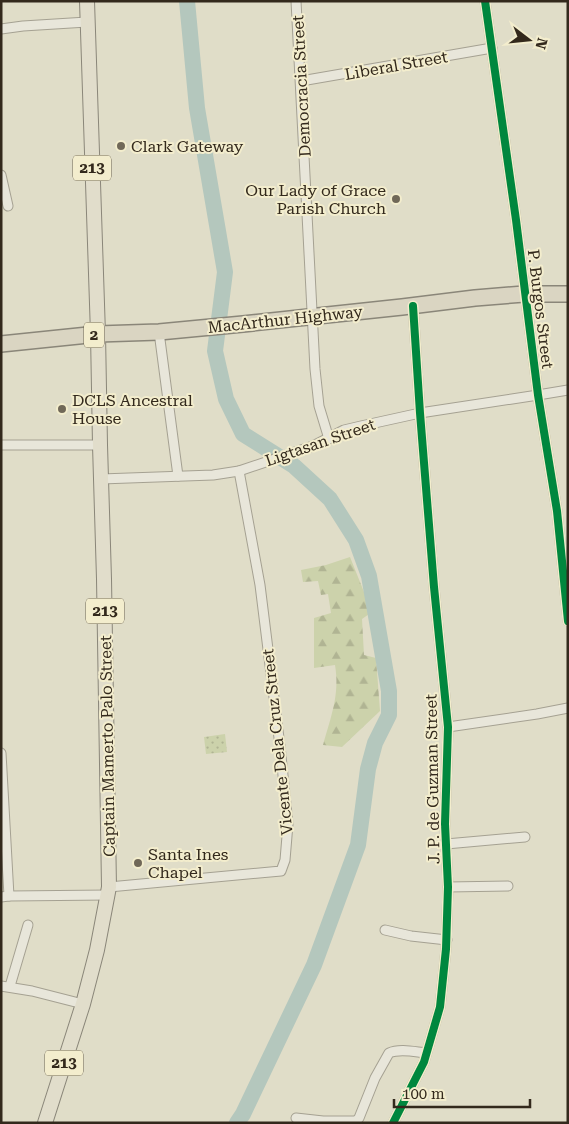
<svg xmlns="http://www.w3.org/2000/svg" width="569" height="1124" viewBox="0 0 569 1124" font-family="'Roboto Serif',serif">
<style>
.grass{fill:url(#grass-dots)}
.forest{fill:url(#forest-firs)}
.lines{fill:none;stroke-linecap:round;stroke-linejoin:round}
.river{stroke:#b4c7bd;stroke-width:16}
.minor-casing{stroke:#a5a192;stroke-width:11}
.primary-casing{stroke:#8a8679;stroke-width:16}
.trunk-casing{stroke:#8a8679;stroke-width:18}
.minor{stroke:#e8e6da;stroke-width:9}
.primary{stroke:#e1ddcb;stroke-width:14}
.trunk{stroke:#dad5c2;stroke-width:15}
.cycleway-casing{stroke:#f3edcd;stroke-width:11}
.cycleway{stroke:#00873e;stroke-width:8}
.poi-dot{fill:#706858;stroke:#f3edcd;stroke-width:2}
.labels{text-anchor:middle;stroke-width:4;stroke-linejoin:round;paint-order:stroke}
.shield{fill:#f3edcd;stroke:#6d6451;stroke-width:1}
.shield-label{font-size:15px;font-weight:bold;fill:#33291c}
.street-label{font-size:16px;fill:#33291c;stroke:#f3edcd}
.poi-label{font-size:16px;fill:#33291c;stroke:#f3edcd;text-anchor:start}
</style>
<defs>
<pattern id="grass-dots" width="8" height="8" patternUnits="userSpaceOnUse" patternTransform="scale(1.25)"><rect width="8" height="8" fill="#ccd2ab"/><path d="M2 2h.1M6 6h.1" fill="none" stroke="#b0b493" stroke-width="1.8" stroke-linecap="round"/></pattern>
<pattern id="forest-firs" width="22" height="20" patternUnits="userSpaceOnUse" patternTransform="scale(1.25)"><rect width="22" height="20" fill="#ccd2ab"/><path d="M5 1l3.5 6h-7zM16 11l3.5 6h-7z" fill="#b0b493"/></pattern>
</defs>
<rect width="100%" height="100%" fill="#e0ddc8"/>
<path class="grass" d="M225,734L227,752L206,754L204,737Z"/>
<path class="forest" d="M350,557L372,612L362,619L364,655L376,658L380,711L342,747L323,745C331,716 340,695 335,665L314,668V618L331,613L328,594L321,595L318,581L303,582L301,570L326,565Z"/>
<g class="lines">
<path class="river" d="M187,1L197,108L225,272L215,351L226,399L243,434L294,466L330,499L356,540L369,576L389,691V715L375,743L368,769L358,845L314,965L243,1114L237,1123"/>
<defs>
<g id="minor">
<path d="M296,1L315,369L319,406L329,439"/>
<path d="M485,1L516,220L538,395L557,511L568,621"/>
<path d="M1,29L23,26L87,22"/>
<path d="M301,81L492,48"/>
<path d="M1,175L8,206"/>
<path d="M159,332L178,476"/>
<path d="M1,445H100"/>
<path d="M101,479L213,475L239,471L313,446L344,430L361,426L420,413L538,395L568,390"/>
<path d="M448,727L537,714L568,708"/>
<path d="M1,753L9,896"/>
<path d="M446,844L525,837"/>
<path d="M109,887L281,871L285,860L288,824L280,746L260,585L239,471"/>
<path d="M448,887L508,886"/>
<path d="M1,897L9,896L108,895"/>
<path d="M385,930L411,936L447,940"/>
<path d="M1,986L32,991L83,1004"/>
<path d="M10,986L28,925"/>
<path d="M296,1118L323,1121H356L359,1118L375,1078L389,1053C400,1048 415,1052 426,1053"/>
<path d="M393,1123L424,1062L440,1007L446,949L448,887L445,824L448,727L434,587L420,413L413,306"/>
</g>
<path id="primary" d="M45,1123L83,1004L97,950L109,887L104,579L100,445L98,334L87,1"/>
<path id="trunk" d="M1,344L98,334L159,332L243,324L402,307L475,298L524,294H568"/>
</defs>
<use href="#minor" class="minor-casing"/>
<use href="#primary" class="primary-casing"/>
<use href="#trunk" class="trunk-casing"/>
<use href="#minor" class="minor"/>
<use href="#primary" class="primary"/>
<use href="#trunk" class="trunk"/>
<defs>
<g id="cycleway">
<path d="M485,1L516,220L538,395L557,511L568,621"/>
<path d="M393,1123L424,1062L440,1007L446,949L448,887L445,824L448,727L434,587L420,413L413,306"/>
</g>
</defs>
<use href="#cycleway" class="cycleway-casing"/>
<use href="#cycleway" class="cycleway"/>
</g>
<g class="poi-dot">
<circle cx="121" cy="146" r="5"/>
<circle cx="396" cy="199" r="5"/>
<circle cx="62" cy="409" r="5"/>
<circle cx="138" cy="863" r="5"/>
</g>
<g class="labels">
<g class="shield">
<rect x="73" y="155.5" width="38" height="25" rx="4"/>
<rect x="84" y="322.5" width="20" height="25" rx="4"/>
<rect x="86" y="598.5" width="38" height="25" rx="4"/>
<rect x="45" y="1050.5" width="38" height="25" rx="4"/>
</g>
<g class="shield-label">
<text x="92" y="173">213</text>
<text x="94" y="340">2</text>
<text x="105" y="616">213</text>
<text x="64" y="1068">213</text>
</g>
<g class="street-label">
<text transform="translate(396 65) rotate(-10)" y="6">Liberal Street</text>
<text transform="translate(301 86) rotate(-93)" y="6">Democracia Street</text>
<text transform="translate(541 309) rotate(83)" y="6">P. Burgos Street</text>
<text transform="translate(285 319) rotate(-6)" y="6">MacArthur Highway</text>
<text transform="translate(320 442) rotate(-19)" y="6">Ligtasan Street</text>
<text transform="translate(277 742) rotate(-96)" y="6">Vicente Dela Cruz Street</text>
<text transform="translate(107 746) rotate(-91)" y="6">Captain Mamerto Palo Street</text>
<text transform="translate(432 779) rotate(-91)" y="6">J. P. de Guzman Street</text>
</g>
<g class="poi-label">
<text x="131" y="152">Clark Gateway</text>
<text x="386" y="196" text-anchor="end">Our Lady of Grace<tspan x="386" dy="18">Parish Church</tspan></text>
<text x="72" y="406">DCLS Ancestral<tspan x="72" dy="18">House</tspan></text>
<text x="148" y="860">Santa Ines<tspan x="148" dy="18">Chapel</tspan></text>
</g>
</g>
<rect width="569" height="1124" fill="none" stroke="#33291c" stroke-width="5"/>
<g transform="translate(529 40) rotate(106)" stroke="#f3edcd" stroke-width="4" paint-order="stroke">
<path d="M0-4L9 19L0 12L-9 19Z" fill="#33291c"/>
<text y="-8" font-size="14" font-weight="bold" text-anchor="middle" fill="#33291c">N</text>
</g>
<path d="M394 1099v8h136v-8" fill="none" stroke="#33291c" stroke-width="2.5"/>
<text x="402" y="1099" font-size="15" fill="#33291c" stroke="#f3edcd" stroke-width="4" paint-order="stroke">100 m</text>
</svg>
